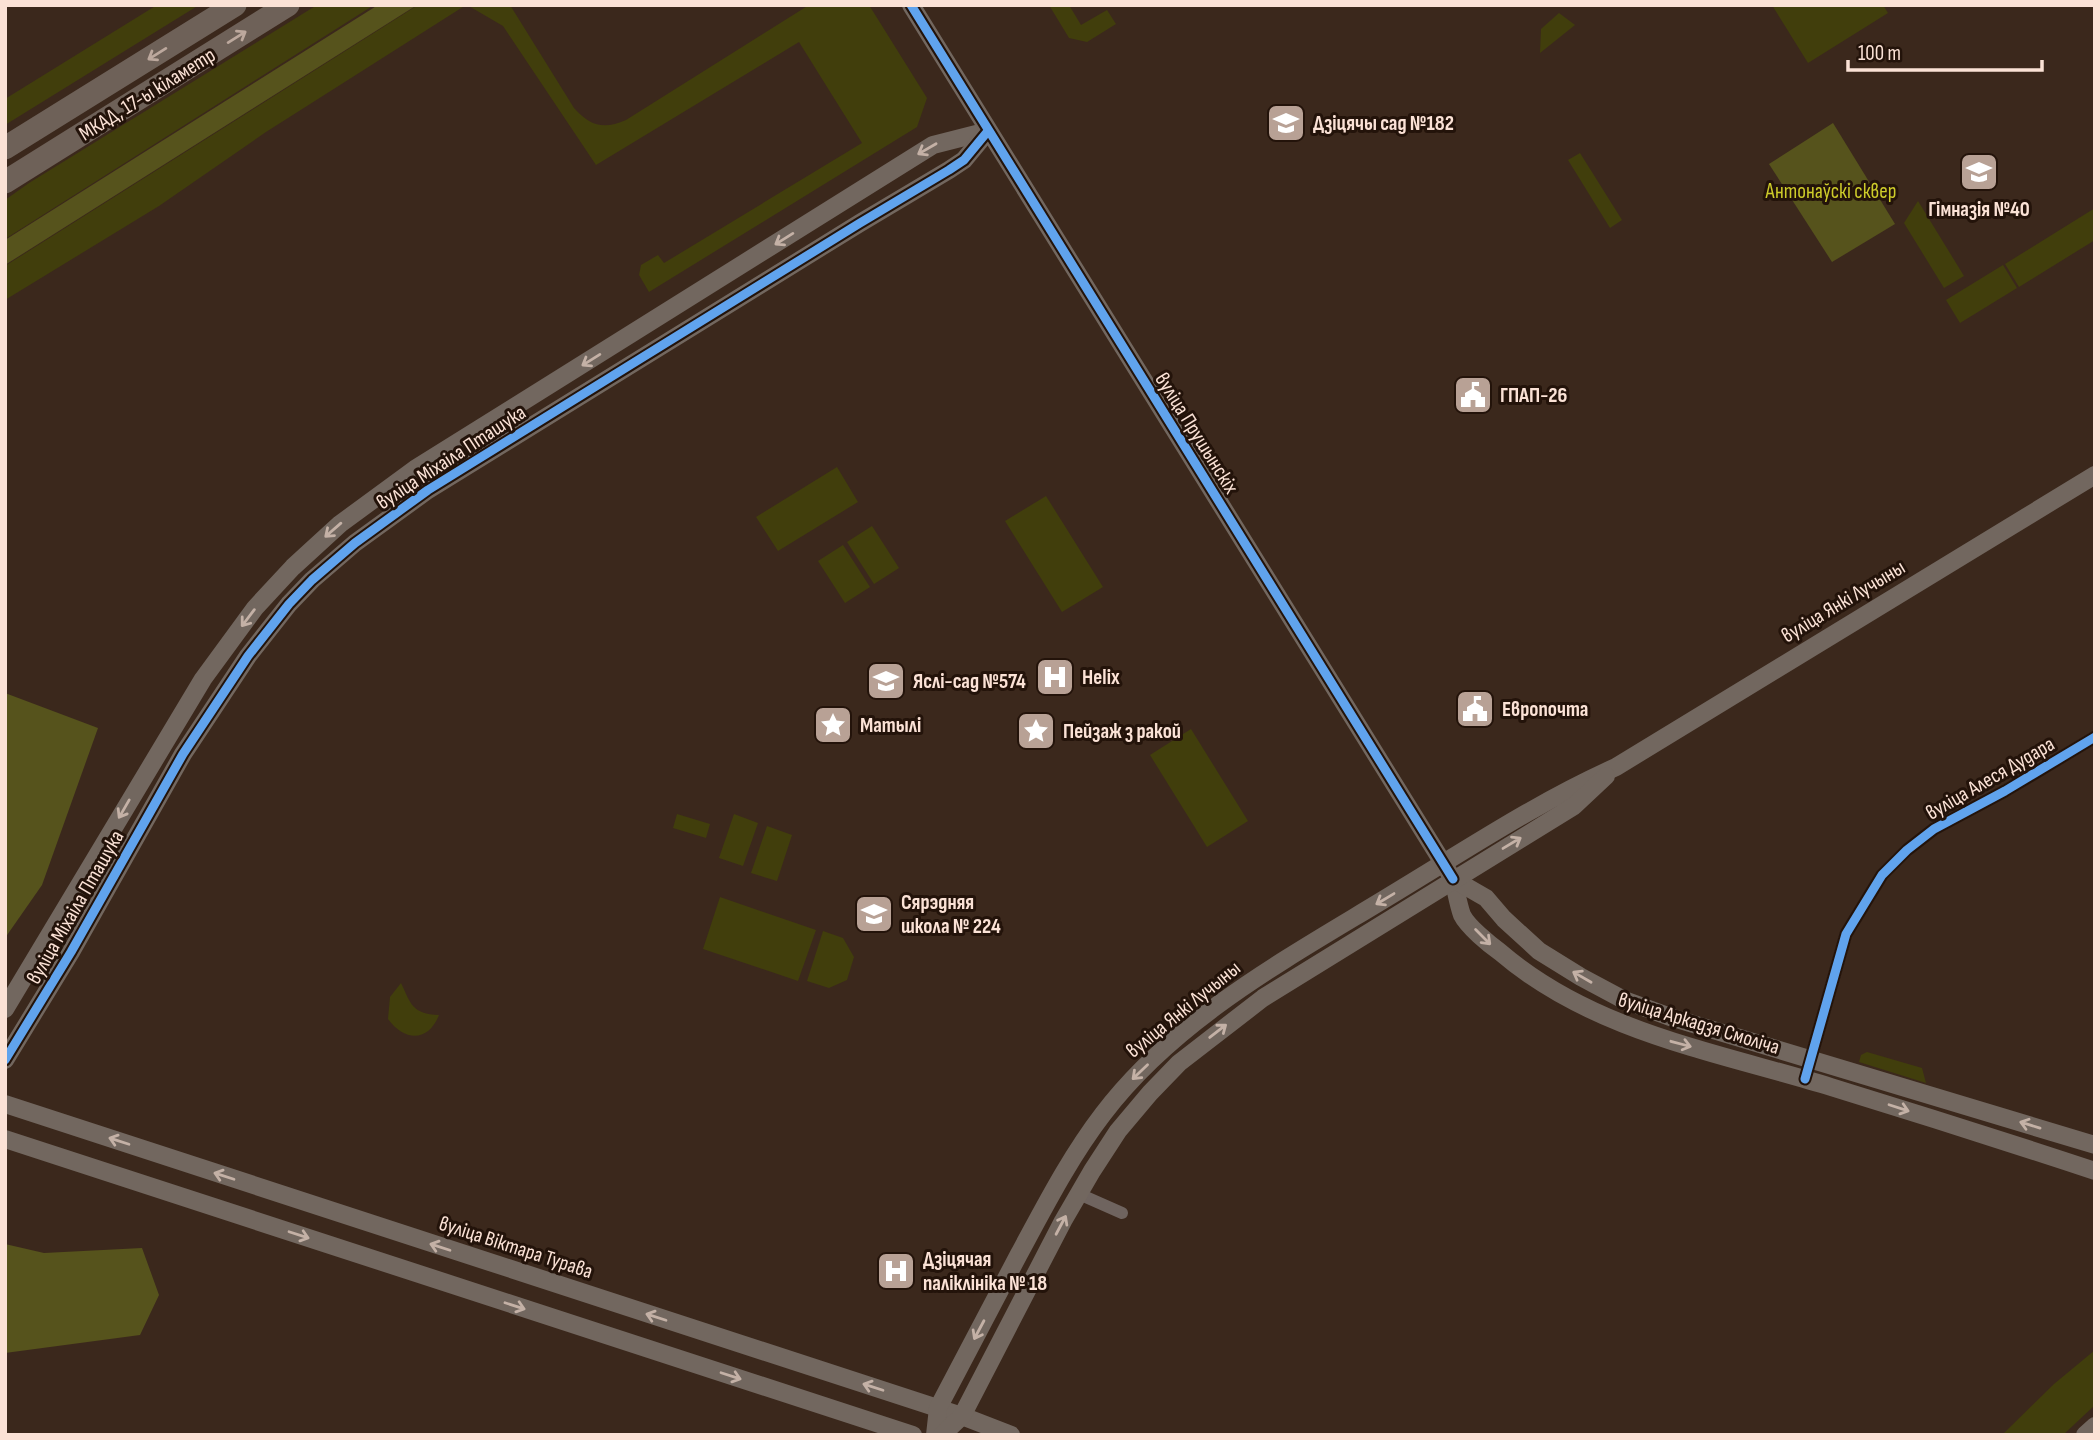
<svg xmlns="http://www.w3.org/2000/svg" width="2100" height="1440" viewBox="0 0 2100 1440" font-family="'Sofia Sans Condensed',sans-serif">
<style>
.green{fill:#413e0c}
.forest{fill:#56531c}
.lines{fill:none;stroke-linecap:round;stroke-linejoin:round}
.street{stroke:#6f645f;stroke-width:12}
.secondary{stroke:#72675f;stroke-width:18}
.highway{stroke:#6e6158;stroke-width:23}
.cycleway-casing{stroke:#23130a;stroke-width:13}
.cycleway{stroke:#60a3ed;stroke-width:9}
.oneway{stroke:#bca89d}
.oneway2{stroke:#c4b1a6}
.labels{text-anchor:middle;stroke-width:6;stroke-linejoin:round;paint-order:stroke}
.street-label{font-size:21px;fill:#fbe2d6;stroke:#23130a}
.poi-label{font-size:21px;font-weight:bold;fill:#fbe2d6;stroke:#23130a;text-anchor:start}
.park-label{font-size:21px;fill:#cecc2a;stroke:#23130a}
</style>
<rect width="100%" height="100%" fill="#3b281c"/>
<g class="green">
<path d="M157,5H199L5,125V99Z"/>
<path d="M317,5H374L5,239V200L29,183Z"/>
<path d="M418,5H466L266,132L159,206L5,300V266Z"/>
<path d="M467,5H510L574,108C590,126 604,130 626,120L809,5H869L927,98L917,127L649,292L639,275L641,265L658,255L664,263L862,143L799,42L596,165L503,26Z"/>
<path d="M1049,5H1069L1081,25L1107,10L1116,24L1087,42L1069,38Z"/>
<path d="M1772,5H1883L1888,13L1808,63Z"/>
<path d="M1559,13L1575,25L1540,53L1541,29Z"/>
<path d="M1580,153L1622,220L1610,228L1568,160Z"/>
<path d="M1918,201L1964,276L1944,288L1904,223Z"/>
<path d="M2095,208V240L2019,287L2005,264Z"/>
<path d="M2003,265L2017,288L1960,323L1946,300Z"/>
<path d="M837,467L858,502L778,551L756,517Z"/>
<path d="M1046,496L1103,587L1062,612L1005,521Z"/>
<path d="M872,526L899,568L874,584L847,542Z"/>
<path d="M843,545L870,587L845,603L818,561Z"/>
<path d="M1191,729L1248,821L1207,847L1150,755Z"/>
<path d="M677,814L710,824L706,838L673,828Z"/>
<path d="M734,814L758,823L743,866L719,858Z"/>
<path d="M767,826L792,835L777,881L751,873Z"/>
<path d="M720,897L816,930L798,981L703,949Z"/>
<path d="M823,931L843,938L854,957L847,980L829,988L807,981Z"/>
<path d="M401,983C411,1004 412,1014 439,1015C428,1043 404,1041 388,1019L390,997Z"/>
<path d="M1867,1052L1922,1068L1926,1083L1859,1062L1861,1055Z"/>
<path d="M2095,1350V1405L2063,1435H2002L2054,1384Z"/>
</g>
<g class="forest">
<path d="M378,5H417L5,265V240Z"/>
<path d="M1833,123L1895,224L1832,262L1769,164Z"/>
<path d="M5,693L98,728L42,885L5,938Z"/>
<path d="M5,1244L44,1253L142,1248L159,1295L140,1335L5,1353Z"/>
</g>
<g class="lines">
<g class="street">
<path d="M1805,1079L1846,934L1882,875L1907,850L1934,829L2005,791L2095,737"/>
<path d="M1079,1194L1122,1213"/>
</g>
<g class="secondary">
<path d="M911,5L1453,879C1456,890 1458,904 1462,915C1468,927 1489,944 1500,952C1593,1032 1717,1052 1831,1087C1919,1114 2007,1142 2095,1171"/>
<path d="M1453,879L1486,898L1504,919L1539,951L1581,977L1624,1000L1673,1018L2095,1145"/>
<path d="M5,1009L203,679L255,608L293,567L340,524L415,469L933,145L988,131"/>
<path d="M5,1060L71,952L183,754L248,656L289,604L312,580L355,543L428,490L860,223L949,170L964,160L988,131"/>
<path d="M5,1104L962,1416L1011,1435"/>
<path d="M5,1139L913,1435"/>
<path d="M935,1435L938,1408C965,1357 992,1305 1019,1254C1045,1206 1070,1157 1103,1114C1178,1015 1297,953 1401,889C1472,846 1540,801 1616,767L2095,475"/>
<path d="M942,1435L962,1416L1063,1221L1092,1171L1118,1131L1150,1093L1179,1063L1263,998L1574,806L1606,776"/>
<path d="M2085,1435L2095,1426"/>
</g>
<g class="highway">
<path d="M5,148L235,5"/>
<path d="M5,182L288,5"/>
</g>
<defs>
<g id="cycleway">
<path d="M911,5L1453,879"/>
<path d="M5,1060L71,952L183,754L248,656L289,604L312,580L355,543L428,490L860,223L949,170L964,160L988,131"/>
<path d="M1805,1079L1846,934L1882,875L1907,850L1934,829L2005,791L2095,737"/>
</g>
</defs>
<use href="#cycleway" class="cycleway-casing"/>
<use href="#cycleway" class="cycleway"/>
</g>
<defs><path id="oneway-shaft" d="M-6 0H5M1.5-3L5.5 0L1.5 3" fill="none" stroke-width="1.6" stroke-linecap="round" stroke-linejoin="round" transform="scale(1.75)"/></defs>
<g class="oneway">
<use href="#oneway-shaft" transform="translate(237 37) rotate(-32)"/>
<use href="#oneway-shaft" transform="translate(157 54) rotate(148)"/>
</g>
<g class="oneway2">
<use href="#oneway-shaft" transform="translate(927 149) rotate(150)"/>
<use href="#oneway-shaft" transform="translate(784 239) rotate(148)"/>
<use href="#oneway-shaft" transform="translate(591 360) rotate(148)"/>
<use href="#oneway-shaft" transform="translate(333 530) rotate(139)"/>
<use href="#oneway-shaft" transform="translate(248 618) rotate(127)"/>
<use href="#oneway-shaft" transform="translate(124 809) rotate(120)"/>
<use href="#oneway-shaft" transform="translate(1512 843) rotate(-31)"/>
<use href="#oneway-shaft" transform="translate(1385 899) rotate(149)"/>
<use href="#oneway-shaft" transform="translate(1483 937) rotate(45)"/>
<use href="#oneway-shaft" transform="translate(1582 977) rotate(-150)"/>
<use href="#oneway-shaft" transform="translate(1218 1031) rotate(-38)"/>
<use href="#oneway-shaft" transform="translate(1681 1044) rotate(15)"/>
<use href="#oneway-shaft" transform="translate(1140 1072) rotate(136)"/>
<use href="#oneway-shaft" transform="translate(1899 1108) rotate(18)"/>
<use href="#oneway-shaft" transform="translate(2030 1125) rotate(-163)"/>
<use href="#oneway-shaft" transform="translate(119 1141) rotate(-162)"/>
<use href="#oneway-shaft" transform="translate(224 1176) rotate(-162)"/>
<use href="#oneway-shaft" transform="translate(1061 1225) rotate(-62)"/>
<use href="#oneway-shaft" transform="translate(299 1235) rotate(18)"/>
<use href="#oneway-shaft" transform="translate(440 1247) rotate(-162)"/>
<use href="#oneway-shaft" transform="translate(515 1306) rotate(18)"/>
<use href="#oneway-shaft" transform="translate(656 1317) rotate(-162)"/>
<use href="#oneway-shaft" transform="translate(979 1330) rotate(118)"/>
<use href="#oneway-shaft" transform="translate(731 1376) rotate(18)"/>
<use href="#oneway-shaft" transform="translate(873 1387) rotate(-162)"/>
</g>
<defs>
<symbol id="school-square" viewBox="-11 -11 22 22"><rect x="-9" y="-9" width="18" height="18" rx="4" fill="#b8a195" stroke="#23130a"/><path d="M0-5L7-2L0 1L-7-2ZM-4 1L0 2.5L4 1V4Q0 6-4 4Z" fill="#fff"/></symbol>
<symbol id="civic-square" viewBox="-11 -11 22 22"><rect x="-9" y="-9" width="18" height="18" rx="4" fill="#b8a195" stroke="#23130a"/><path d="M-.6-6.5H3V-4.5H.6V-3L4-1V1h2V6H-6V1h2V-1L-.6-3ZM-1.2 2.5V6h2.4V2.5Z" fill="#fff"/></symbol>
<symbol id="hospital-square" viewBox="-11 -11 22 22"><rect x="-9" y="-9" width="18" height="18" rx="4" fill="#b8a195" stroke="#23130a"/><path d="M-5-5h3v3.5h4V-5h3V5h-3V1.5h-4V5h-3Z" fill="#fff"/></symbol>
<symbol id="sight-square" viewBox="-11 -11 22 22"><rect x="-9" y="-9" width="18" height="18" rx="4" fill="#b8a195" stroke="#23130a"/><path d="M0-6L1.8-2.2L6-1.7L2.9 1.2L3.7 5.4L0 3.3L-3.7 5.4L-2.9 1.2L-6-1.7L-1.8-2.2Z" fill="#fff"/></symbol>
</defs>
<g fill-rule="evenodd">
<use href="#school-square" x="1264" y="101" width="44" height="44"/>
<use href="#school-square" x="1957" y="150" width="44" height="44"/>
<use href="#civic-square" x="1451" y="373" width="44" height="44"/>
<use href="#hospital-square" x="1033" y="655" width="44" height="44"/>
<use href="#school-square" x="864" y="659" width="44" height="44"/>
<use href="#civic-square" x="1453" y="687" width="44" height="44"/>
<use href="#sight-square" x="811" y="703" width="44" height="44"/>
<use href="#sight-square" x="1014" y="709" width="44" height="44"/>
<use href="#school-square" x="852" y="892" width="44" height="44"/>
<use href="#hospital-square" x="874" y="1249" width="44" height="44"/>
</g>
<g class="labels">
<g class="street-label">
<text transform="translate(147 94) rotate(-32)" y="7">МКАД, 17-ы кіламетр</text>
<text transform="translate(1197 433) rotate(58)" y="7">вуліца Прушынскіх</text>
<text transform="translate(451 457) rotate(-33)" y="7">вуліца Міхаіла Пташука</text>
<text transform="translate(1843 601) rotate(-31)" y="7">вуліца Янкі Лучыны</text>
<text transform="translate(1990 778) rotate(-30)" y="7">вуліца Алеся Дудара</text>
<text transform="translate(75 907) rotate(-60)" y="7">вуліца Міхаіла Пташука</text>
<text transform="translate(1183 1009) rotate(-39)" y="7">вуліца Янкі Лучыны</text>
<text transform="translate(1699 1023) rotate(17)" y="7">вуліца Аркадзя Смоліча</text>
<text transform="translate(516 1247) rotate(18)" y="7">вуліца Віктара Турава</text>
</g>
<g class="poi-label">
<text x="1313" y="130">Дзіцячы сад №182</text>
<text x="1979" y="216" text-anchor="middle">Гімназія №40</text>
<text x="1500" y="402">ГПАП-26</text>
<text x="1082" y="684">Helix</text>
<text x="913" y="688">Яслі-сад №574</text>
<text x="1502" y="716">Европочта</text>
<text x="860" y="732">Матылі</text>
<text x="1063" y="738">Пейзаж з ракой</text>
<text x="901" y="909">Сярэдняя<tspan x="901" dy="24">школа № 224</tspan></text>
<text x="923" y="1266">Дзіцячая<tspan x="923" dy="24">паліклініка № 18</tspan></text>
</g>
<g class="park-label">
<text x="1831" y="198">Антонаўскі сквер</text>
</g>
</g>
<rect width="2100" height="1440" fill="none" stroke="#fbe2d6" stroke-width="14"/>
<path d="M1848 60v10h194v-10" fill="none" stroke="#fbe2d6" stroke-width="3.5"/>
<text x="1858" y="60" font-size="21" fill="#fbe2d6" stroke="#23130a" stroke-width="5" paint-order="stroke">100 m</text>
</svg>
